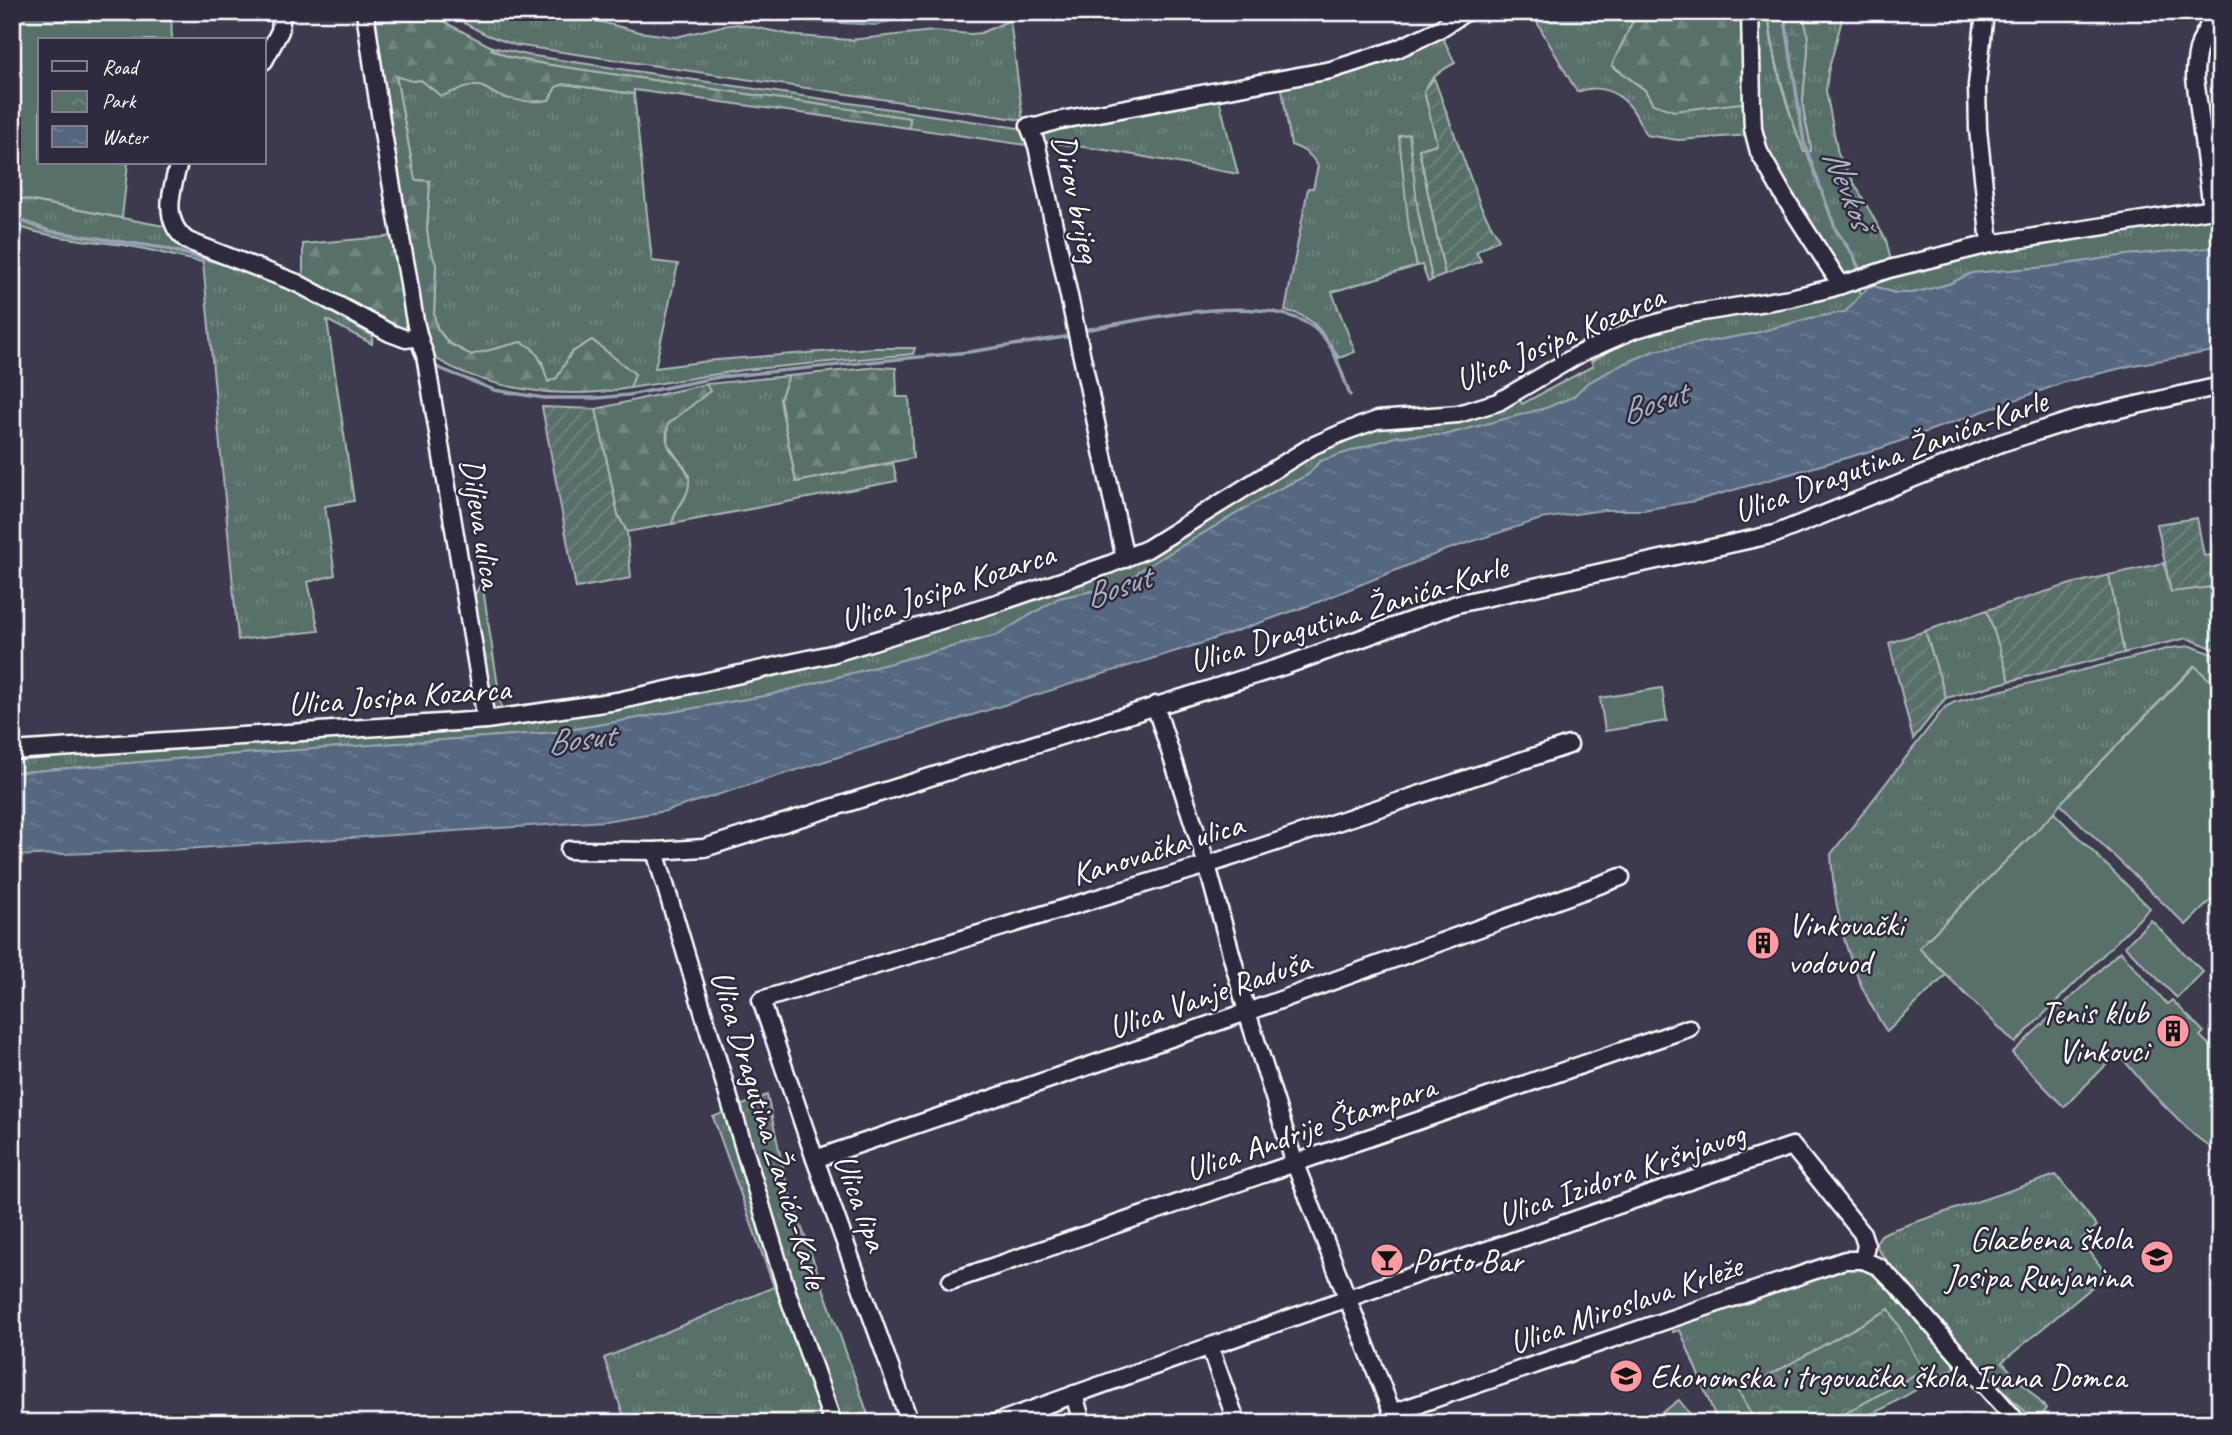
<svg xmlns="http://www.w3.org/2000/svg" width="2232" height="1435" viewBox="0 0 2232 1435" font-family="Caveat,sans-serif">
<style>
.grass{fill:url(#grass-tufts);stroke:#acb7b4;stroke-width:2}
.forest{fill:url(#forest-firs);stroke:#acb7b4;stroke-width:2}
.wetland{fill:url(#wetland-marsh);stroke:#acb7b4;stroke-width:2}
.park{fill:url(#park-crowns);stroke:#acb7b4;stroke-width:2}
.garden{fill:url(#garden-furrows);stroke:#acb7b4;stroke-width:2}
.pitch{fill:#596f6a;stroke:#acb7b4;stroke-width:2}
.water{fill:url(#water-ripples);stroke:#98a4b2;stroke-width:2}
.lines{fill:none;stroke-linecap:round;stroke-linejoin:round}
.stream{stroke:#98a4b2;stroke-width:3.5}
.minor-casing{stroke:#fff;stroke-width:21}
.minor{stroke:#2f2a3d;stroke-width:16}
.labels{text-anchor:middle;stroke-width:5;stroke-linejoin:round;paint-order:stroke}
.street-label{font-size:33px;fill:#fff;stroke:#2f2a3d}
.poi-label{font-size:33px;fill:#fff;stroke:#2f2a3d;text-anchor:start}
.water-label{font-size:35px;font-style:italic;fill:#aab3bf;stroke:#2f2a3d}
</style>
<defs>
<pattern id="grass-tufts" width="24" height="20" patternUnits="userSpaceOnUse" patternTransform="scale(1.75)"><rect width="24" height="20" fill="#596f6a"/><path d="M3 7l-1-3M5 7V3M7 7l1-3M15 17l-1-3M17 17v-4M19 17l1-3" fill="none" stroke="#728580"/></pattern>
<pattern id="forest-firs" width="22" height="20" patternUnits="userSpaceOnUse" patternTransform="scale(1.75)"><rect width="22" height="20" fill="#596f6a"/><path d="M5 1l3.5 6h-7zM16 11l3.5 6h-7z" fill="#728580"/></pattern>
<pattern id="wetland-marsh" width="20" height="14" patternUnits="userSpaceOnUse" patternTransform="scale(1.75)"><rect width="20" height="14" fill="#596f6a"/><path d="M1 5h8M5 5V1M11 12h8M15 12V8" fill="none" stroke="#728580"/></pattern>
<pattern id="park-crowns" width="20" height="18" patternUnits="userSpaceOnUse" patternTransform="scale(1.75)"><rect width="20" height="18" fill="#596f6a"/><path d="M2 6a3 3 0 1 1 6 0M12 15a3 3 0 1 1 6 0" fill="none" stroke="#728580"/></pattern>
<pattern id="garden-furrows" width="10" height="10" patternUnits="userSpaceOnUse" patternTransform="scale(1.75)"><rect width="10" height="10" fill="#596f6a"/><path d="M-1 1l2-2M0 10L10 0M9 11l2-2" fill="none" stroke="#728580"/></pattern>
<pattern id="water-ripples" width="26" height="14" patternUnits="userSpaceOnUse" patternTransform="scale(1.75)"><rect width="26" height="14" fill="#54677f"/><path d="M2 4q2-2 4 0t4 0M15 11q2-2 4 0t4 0" fill="none" stroke="#6e7e92"/></pattern>
</defs>
<rect width="100%" height="100%" fill="#3d3a50"/>
<filter id="ink" filterUnits="userSpaceOnUse"><feTurbulence type="fractalNoise" baseFrequency=".0143" numOctaves="2"/><feDisplacementMap in="SourceGraphic" scale="14" xChannelSelector="R" yChannelSelector="G"/><feConvolveMatrix kernelMatrix="1 2 1 2 8 2 1 2 1" color-interpolation-filters="sRGB"/></filter>
<g filter="url(#ink)">
<g class="grass">
<path d="M470,12H580L594,20L639,32L676,37L722,26L738,24L798,36L850,40L933,31L971,34L981,33L1010,20L1023,120L515,45L487,35L464,23Z"/>
<path d="M1531,12H1662L1640,13L1632,23L1612,66L1645,90L1653,104L1749,102L1750,135L1678,140L1646,135C1641,126 1636,113 1629,105C1615,90 1595,84 1577,92Z"/>
<path d="M1753,12H1768C1772,61 1786,106 1804,152L1811,150C1810,135 1804,121 1803,106C1802,74 1816,41 1800,12H1844L1828,72L1826,91L1838,154L1886,240L1892,265L1842,278L1781,181L1758,134Z"/>
<path d="M1437,37L1443,38L1455,63C1443,69 1430,78 1424,91L1437,144L1419,150L1445,275L1432,280L1418,211L1414,254L1417,266L1332,292L1355,352L1339,358C1326,337 1312,313 1285,311L1308,188H1313L1318,166C1311,154 1303,149 1291,145L1281,83Z"/>
<path d="M492,47L527,55L1018,128L1023,130L1033,146L909,128L910,118L544,64L508,57L491,49Z"/>
<path d="M396,76L412,81L421,80L441,96L469,86H481L497,95L556,87L564,84L634,94L652,261L678,264L655,368L716,360L873,348H915L913,354L743,370L630,388L635,374L592,340L571,353L557,378L547,382L542,361L521,342L471,355L449,343L437,328L434,314L436,265L429,245L427,229L430,181L415,180Z"/>
<path d="M1218,95L1238,174L1112,151L1040,141L1041,131Z"/>
<path d="M12,197L169,227L373,327L372,344L327,320L354,501L325,506L335,575L308,582L319,631L238,640L203,262C178,258 154,250 129,246C91,240 48,239 12,224Z"/>
<path d="M2220,213V247L2217,248L2127,255L2048,267L1972,273L1949,284L1913,293H1894L1874,286L1872,281L1960,255Z"/>
<path d="M1857,285L1861,293L1859,300L1845,312L1811,318L1752,334L1654,351L1615,368L1586,384L1573,397L1546,408L1445,435L1398,436L1320,461L1308,475L1275,491L1141,570L1114,593L1093,591L1059,598L997,635L770,695L558,732L212,756L12,773V757L469,729L657,702L758,680L949,626L1118,569L1321,447L1383,426L1519,398L1522,404L1593,366L1591,361L1643,333L1706,318L1769,311Z"/>
<path d="M789,376L780,399L796,482L893,463L897,481L672,524L674,511L682,502L689,475L667,443L668,424L709,391L706,384Z"/>
<path d="M2164,563L2171,592L2211,587L2220,616V651L2187,638L2124,653L2109,575Z"/>
<path d="M482,582L502,712L491,709L470,603Z"/>
<path d="M1987,610L2010,681L1946,698L1925,631Z"/>
<path d="M2191,646L2220,657V690L2194,666L2060,804L2054,813L1919,948L1946,975L1887,1032C1850,975 1835,922 1831,854L1945,707L1955,702L2171,648Z"/>
<path d="M767,1095L787,1186L871,1423H626L604,1358L774,1287L713,1117Z"/>
<path d="M2056,1175L2097,1226L2081,1240L2107,1275L2002,1362L2046,1408L2041,1421L2037,1423L1975,1364L1947,1326L1922,1304L1879,1251L1876,1243L1881,1235L1889,1231Z"/>
<path d="M1850,1264L1875,1272L1957,1363L1954,1368L1884,1408L1852,1423H1828L1923,1370L1889,1309L1740,1392L1756,1423H1718L1680,1330L1673,1332L1671,1324Z"/>
</g>
<g class="forest">
<path d="M369,12H431L450,25L492,47L491,49L508,57L544,64L910,118L909,128L634,90V94L564,84L556,87L549,100C533,103 515,101 499,96C492,93 486,87 479,86C467,84 453,93 441,96L421,80L412,81L396,76L415,180L430,181L427,229L429,245L436,265L434,314L437,328L448,343L471,355L521,342C539,348 543,366 548,382L557,378L571,353L592,340L635,374L630,388C564,400 483,391 427,353Z"/>
<path d="M1746,12L1749,102L1674,111L1653,104L1645,90L1612,65L1632,23L1640,13Z"/>
<path d="M1409,134L1418,211L1432,280L1428,282L1422,265L1417,266L1409,229L1399,136Z"/>
<path d="M396,236L409,328L405,333L303,282V244Z"/>
<path d="M879,367L896,368L897,397H909L913,458L796,482L780,399L789,376Z"/>
<path d="M706,384L710,391L668,424C667,429 666,436 667,441C669,455 688,465 689,479C691,497 675,506 672,524L627,532L618,515L596,409Z"/>
</g>
<path class="wetland" d="M1768,12H1800C1817,41 1802,74 1803,106C1804,121 1810,135 1811,151L1804,152C1786,106 1774,61 1768,12Z"/>
<path class="park" d="M1889,1309L1923,1370L1828,1423H1756L1739,1392Z"/>
<g class="garden">
<path d="M1434,78L1481,207L1499,239L1476,252L1481,261L1445,275L1419,149L1437,144L1424,91Z"/>
<path d="M542,407L596,409L618,515L627,532L631,578L576,588Z"/>
<path d="M2197,518L2204,556L2220,554V616L2211,587L2171,592L2157,524Z"/>
<path d="M2109,575L2124,653L2010,681L1987,610L2071,584Z"/>
<path d="M1925,631L1946,698L1913,739L1889,643Z"/>
</g>
<g class="pitch">
<path d="M12,12H171L172,40H40V163H128L122,218L12,197Z"/>
<path d="M2195,666L2220,690V891L2186,925L2060,804Z"/>
<path d="M1662,688L1667,721L1605,731L1600,698Z"/>
<path d="M2054,813L2150,908L2015,1043L1919,948Z"/>
<path d="M2151,920L2203,972L2177,998L2125,946Z"/>
<path d="M2120,951L2167,1004L2172,1000L2204,1032L2200,1036L2220,1055V1155L2193,1134L2148,1089L2118,1053L2064,1107L2012,1053Z"/>
<path d="M1679,1400L1697,1423H1653L1651,1421Z"/>
</g>
<g class="water">
<path d="M769,12H921L877,25L805,21Z"/>
<path d="M2220,247V350L2134,365L2065,382L1881,448L1695,501L1643,510H1603L1541,519L1443,551L1313,604L1202,643L666,811L605,821L169,850L12,856V773L212,756L558,732L770,695L997,635L1059,598L1093,591L1114,593L1141,570L1275,491L1308,475L1320,461L1398,436L1445,435L1546,408L1573,397L1586,384L1615,368L1654,351L1752,334L1811,318L1845,312L1868,287L1874,286L1894,293H1913L1949,284L1972,273L2048,267L2127,255Z"/>
</g>
<g class="lines">
<g class="stream">
<path d="M1784,12L1804,143L1836,230L1853,255L1861,273"/>
<path d="M12,217L49,231L164,248L232,266"/>
<path d="M268,280L311,300L370,334"/>
<path d="M1084,330C1141,320 1275,287 1320,333C1336,349 1342,375 1350,395"/>
<path d="M434,366L494,390L544,398H597L629,395L719,377L969,352L1071,336"/>
</g>
<defs>
<g id="minor">
<path d="M365,12C377,97 390,182 406,266C412,297 413,326 425,355L486,720"/>
<path d="M1750,12L1752,104L1753,129L1759,152L1785,198L1841,285"/>
<path d="M1985,12L1977,85L1978,129L1990,244"/>
<path d="M264,61L280,31L282,12"/>
<path d="M179,163C171,190 161,222 188,241L297,283L390,333L406,339L418,337"/>
<path d="M2212,209L2195,78C2195,51 2201,33 2219,12"/>
<path d="M1125,559L1037,146L1029,126L1036,127L1056,121L1331,70L1397,49L1436,31L1466,12"/>
<path d="M1155,705L1207,865L1247,1012L1295,1164L1395,1420"/>
<path d="M12,751L486,720L617,701L831,654L1003,601L1108,565L1147,549L1312,446L1344,432L1377,420L1458,414L1498,402L1581,353L1633,330L1684,315L1790,298L1832,288L1889,269L1990,244L2220,208"/>
<path d="M569,850L655,851L704,848L1287,665L1457,604L1775,534L2001,443L2080,418L2220,386"/>
<path d="M655,851L788,1295L833,1423"/>
<path d="M815,1159L1247,1012L1621,877"/>
<path d="M1863,1260L1879,1267L1897,1285L2018,1423"/>
<path d="M951,1281L1689,1028"/>
<path d="M1210,1348L1237,1423"/>
<path d="M1074,1394L1082,1423"/>
<path d="M910,1423L815,1159L761,1000L1207,865L1569,745"/>
<path d="M995,1423C1260,1327 1526,1236 1792,1146L1862,1233L1866,1245L1863,1260H1845L1392,1413"/>
</g>
</defs>
<use href="#minor" class="minor-casing"/>
<use href="#minor" class="minor"/>
</g>
</g>
<defs>
<symbol id="building-disc" viewBox="-11 -11 22 22"><circle r="9.5" fill="#ff9aa2" stroke="#2f2a3d"/><path d="M-4-6H4V6H1V3H-1V6H-4ZM-2.5-4.3h1.7v1.8h-1.7ZM.8-4.3h1.7v1.8H.8ZM-2.5-1h1.7V.8h-1.7ZM.8-1h1.7V.8H.8Z" fill="#111"/></symbol>
<symbol id="school-disc" viewBox="-11 -11 22 22"><circle r="9.5" fill="#ff9aa2" stroke="#2f2a3d"/><path d="M0-5L7-2L0 1L-7-2ZM-4 1L0 2.5L4 1V4Q0 6-4 4Z" fill="#111"/></symbol>
<symbol id="bar-disc" viewBox="-11 -11 22 22"><circle r="9.5" fill="#ff9aa2" stroke="#2f2a3d"/><path d="M-6-5H6L.8 .8V4.5H3.5V6h-7V4.5H-.8V.8Z" fill="#111"/></symbol>
</defs>
<g fill-rule="evenodd">
<use href="#building-disc" x="1744" y="924" width="38" height="38"/>
<use href="#building-disc" x="2154" y="1012" width="38" height="38"/>
<use href="#school-disc" x="2138" y="1238" width="38" height="38"/>
<use href="#bar-disc" x="1368" y="1241" width="38" height="38"/>
<use href="#school-disc" x="1607" y="1357" width="38" height="38"/>
</g>
<g class="labels">
<g class="street-label">
<text transform="translate(1078 198) rotate(78)" y="12">Dirov brijeg</text>
<text transform="translate(1559 337) rotate(-23)" y="12">Ulica Josipa Kozarca</text>
<text transform="translate(1890 455) rotate(-20)" y="12">Ulica Dragutina Žanića-Karle</text>
<text transform="translate(483 523) rotate(81)" y="12">Diljeva ulica</text>
<text transform="translate(947 586) rotate(-18)" y="12">Ulica Josipa Kozarca</text>
<text transform="translate(1348 613) rotate(-17)" y="12">Ulica Dragutina Žanića-Karle</text>
<text transform="translate(399 695) rotate(-4)" y="12">Ulica Josipa Kozarca</text>
<text transform="translate(1157 848) rotate(-17)" y="12">Kanovačka ulica</text>
<text transform="translate(1209 993) rotate(-19)" y="12">Ulica Vanje Raduša</text>
<text transform="translate(1310 1127) rotate(-19)" y="12">Ulica Andrije Štampara</text>
<text transform="translate(770 1129) rotate(73)" y="12">Ulica Dragutina Žanića-Karle</text>
<text transform="translate(1621 1173) rotate(-19)" y="12">Ulica Izidora Kršnjavog</text>
<text transform="translate(862 1202) rotate(70)" y="12">Ulica lipa</text>
<text transform="translate(1625 1303) rotate(-19)" y="12">Ulica Miroslava Krleže</text>
</g>
<g class="poi-label">
<text x="1788" y="936">Vinkovački<tspan x="1788" dy="38">vodovod</tspan></text>
<text x="2148" y="1024" text-anchor="end">Tenis klub<tspan x="2148" dy="38">Vinkovci</tspan></text>
<text x="2132" y="1250" text-anchor="end">Glazbena škola<tspan x="2132" dy="38">Josipa Runjanina</tspan></text>
<text x="1412" y="1272">Porto Bar</text>
<text x="1650" y="1388">Ekonomska i trgovačka škola Ivana Domca</text>
</g>
<g class="water-label">
<text transform="translate(1849 188) rotate(68)" y="12">Nevkoš</text>
<text transform="translate(1653 402) rotate(-19)" y="12">Bosut</text>
<text transform="translate(1117 586) rotate(-19)" y="12">Bosut</text>
<text transform="translate(580 738) rotate(-7)" y="12">Bosut</text>
</g>
</g>
<rect width="2232" height="1435" fill="none" stroke="#2f2a3d" stroke-width="42"/>
<rect x="21" y="21" width="2190" height="1393" fill="none" stroke="#fff" stroke-width="2.5" filter="url(#ink)"/>
<rect x="38" y="38" width="228" height="126" fill="#2f2a3d" stroke="#827f8b" stroke-width="2"/>
<rect x="52" y="61" width="35" height="10" fill="#2f2a3d" stroke="#827f8b" stroke-width="2"/>
<text x="102" y="74" font-size="21" fill="#ffffff">Road</text>
<rect x="52" y="91" width="35" height="21" fill="url(#park-crowns)" stroke="#827f8b" stroke-width="2"/>
<text x="102" y="108" font-size="21" fill="#ffffff">Park</text>
<rect x="52" y="126" width="35" height="21" fill="url(#water-ripples)" stroke="#827f8b" stroke-width="2"/>
<text x="102" y="144" font-size="21" fill="#ffffff">Water</text>
</svg>
